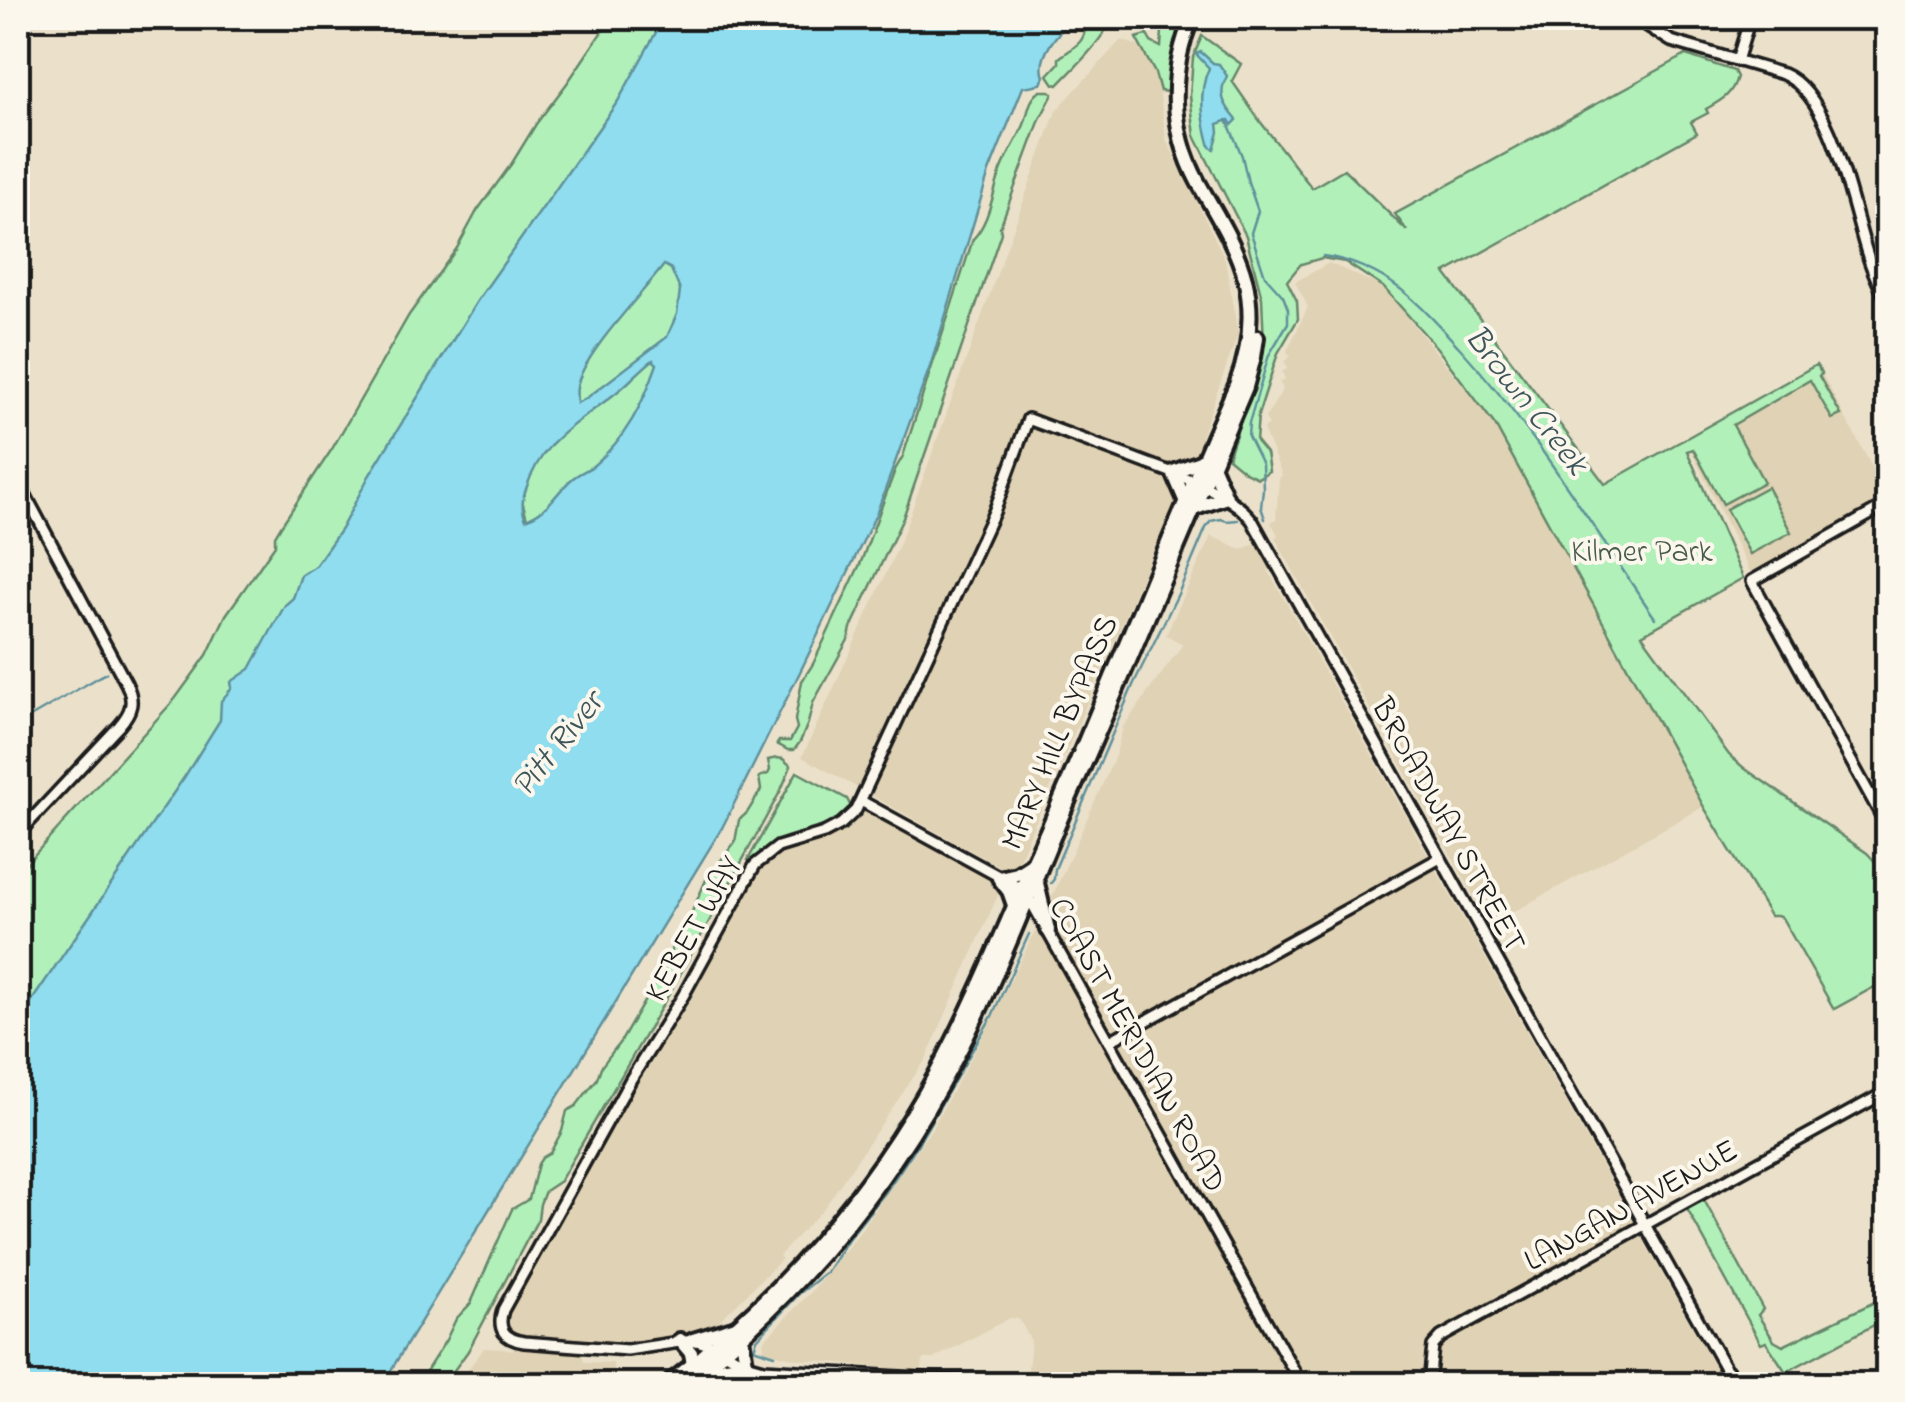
<svg xmlns="http://www.w3.org/2000/svg" width="1905" height="1402" viewBox="0 0 1905 1402" font-family="'Indie Flower',sans-serif">
<style>
.built{fill:#e0d2b4}
.green{fill:#b1f1b9;stroke:#66866a;stroke-width:2.5}
.water{fill:#8fddee;stroke:#61909a;stroke-width:2.5;fill-rule:evenodd}
.lines{fill:none;stroke-linecap:round;stroke-linejoin:round}
.stream{stroke:#61909a;stroke-width:2.5}
.secondary-casing{stroke:#1c1c1c;stroke-width:16}
.highway-casing{stroke:#1c1c1c;stroke-width:20}
.secondary{stroke:#fbf7ec;stroke-width:9}
.highway{stroke:#fbf7ec;stroke-width:12}
.labels{text-anchor:middle;stroke-width:8;stroke-linejoin:round;paint-order:stroke}
.park-label{font-size:32px;fill:#495c4b;stroke:#fbf7ec}
.street-label{font-size:32px;fill:#1c1c1c;stroke:#fbf7ec}
.water-label{font-size:35px;font-style:italic;fill:#3e565b;stroke:#fbf7ec}
</style>
<rect width="100%" height="100%" fill="#ebe1cb"/>
<filter id="ink" filterUnits="userSpaceOnUse"><feTurbulence type="fractalNoise" baseFrequency=".01" numOctaves="2"/><feDisplacementMap in="SourceGraphic" scale="20" xChannelSelector="R" yChannelSelector="G"/><feConvolveMatrix kernelMatrix="1 2 1 2 8 2 1 2 1" color-interpolation-filters="sRGB"/></filter>
<g filter="url(#ink)">
<g class="built">
<path d="M1121,40L1154,51L1166,139L1225,259L1238,334L1192,462L1013,874L802,757L899,545L1056,111Z"/>
<path d="M1329,263L1383,287L1495,425L1703,807L1490,925L1275,538L1278,535L1271,522L1276,519L1279,478L1282,475L1263,429L1269,425L1265,418L1283,389L1279,382L1285,379L1282,372L1288,368L1284,361L1291,357L1287,351L1308,307L1295,282Z"/>
<path d="M1822,374L1887,495V499L1752,576L1690,449Z"/>
<path d="M1211,536L1241,549L1256,544L1270,568L1268,570L1724,1384H1110L1027,1378L1031,1341L1019,1319L1010,1318L933,1359H923L922,1371L797,1359L764,1351L763,1341L811,1292L856,1237L932,1128L982,1038L1053,895L1115,756L1123,727L1183,644L1166,635Z"/>
<path d="M867,809L1002,886L926,1059L824,1208L779,1256L782,1259L710,1330L625,1346L521,1338L515,1335L511,1329L508,1318L513,1304L572,1194L685,1002L756,872L778,852L796,844L830,836L847,825L861,810Z"/>
<path d="M484,1348L582,1353L584,1362L613,1363L614,1378L630,1384H457Z"/>
</g>
<g class="green">
<path d="M611,18H680L18,1041V873L175,699L207,655L226,615L275,545V536L281,526L332,449L409,315L457,248L477,211L512,163L536,124L568,82Z"/>
<path d="M1087,18H1112C1101,43 1077,65 1058,85L1054,84L1048,75L1059,63V58C1078,44 1085,44 1087,18Z"/>
<path d="M1171,18H1184L1170,71L1169,92L1160,91L1155,73L1136,38L1147,35L1151,42L1161,47L1162,31L1171,28Z"/>
<path d="M1202,36L1241,64L1232,81L1259,120L1312,188L1344,169L1407,231L1395,214L1686,55L1734,71L1737,77C1732,95 1722,100 1706,109L1708,113L1691,122L1697,133L1445,273L1605,484L1816,365L1822,374L1819,376L1841,415L1832,419L1810,380L1733,425L1764,482L1723,504L1693,449L1687,451L1743,578L1642,635L1729,755L1744,768L1867,853L1884,871H1887V980L1834,1009L1782,918L1777,916H1770L1705,809L1495,425L1437,348L1383,287L1345,262L1322,258L1301,264L1287,281L1297,301L1298,319L1278,353L1258,415L1256,441L1266,453L1269,471L1258,478L1245,472L1228,458L1251,390L1264,344L1262,298L1246,236L1195,136L1190,96L1193,57Z"/>
<path d="M1040,91H1050L1053,94L1040,119L1000,227L1001,233L903,518L851,628L849,638L813,703L808,723L800,742L794,750H788L777,744L779,741H790L797,728L795,720L802,681L813,664L861,562L895,470L903,456L973,239C990,221 992,194 1001,171C1007,155 1016,142 1023,127C1029,114 1027,101 1040,91Z"/>
<path d="M704,234L641,431L544,511L527,519L522,500L524,493L557,401L647,277Z"/>
<path d="M1767,487L1791,532L1750,554L1726,509Z"/>
<path d="M777,758L783,759L791,766L781,790L676,982L560,1181L545,1191L540,1204L538,1219L468,1351L444,1384H418L446,1340L456,1319L471,1303L512,1209L529,1199L538,1164L542,1158L550,1153L562,1131L567,1111L576,1106L597,1079L601,1067L623,1038L649,993L669,965L672,945L687,923L706,880L735,842L739,820L747,813L761,790L759,777L768,774L770,770L768,760Z"/>
<path d="M797,772L847,799L851,807C827,836 798,827 770,845C764,850 758,857 753,863L748,860Z"/>
<path d="M1703,1198L1763,1309L1758,1315L1774,1341L1783,1346L1887,1296V1318L1786,1372L1766,1342L1761,1344L1686,1207Z"/>
</g>
<g class="water">
<path d="M664,18H1074C1059,31 1036,56 1044,77L1041,84L1023,87L989,172L930,367L877,512L801,670L722,828L385,1380L381,1384H18V1021L185,776L220,720L221,701L232,688L231,682L250,669L285,605L293,598L301,575L315,566L341,529L369,476L477,301L618,101ZM664,265L671,269L680,290L677,314L667,337L588,397L577,403C577,399 576,391 577,387C582,355 643,293 664,265ZM653,360L657,364C643,404 626,438 594,465C588,470 580,472 573,478C555,493 550,510 526,519C521,508 522,500 526,489C543,437 578,424 617,392C630,382 640,370 653,360Z"/>
<path d="M1201,52L1213,63L1219,64L1227,76C1217,94 1224,105 1237,120L1232,125L1229,120L1218,124L1219,132L1214,149L1210,147C1203,121 1197,94 1209,68L1196,54Z"/>
</g>
<g class="lines">
<g class="stream">
<path d="M1227,120L1242,156L1248,182L1258,211L1251,233L1265,276L1283,296L1288,309V323L1269,355L1249,423L1248,436L1262,464L1263,489L1261,507L1265,519"/>
<path d="M1323,256C1349,259 1378,272 1399,288C1421,304 1440,327 1459,347C1535,430 1592,526 1655,618"/>
<path d="M18,724L106,673"/>
<path d="M1051,883L1054,879L1055,869L1134,683L1178,594L1206,528L1211,521L1221,519L1227,521L1238,520"/>
<path d="M775,1355L756,1349L754,1348L757,1339L800,1293L827,1272L848,1239L885,1193L918,1144L992,1016L1029,934"/>
</g>
<defs>
<g id="secondary">
<path d="M1635,18L1671,41L1783,74C1833,95 1851,204 1867,253C1872,270 1880,287 1888,303"/>
<path d="M1737,61L1750,18"/>
<path d="M18,481L126,683C135,701 132,711 119,726L18,834"/>
<path d="M1888,504L1752,581L1888,828"/>
<path d="M861,801L1022,889L1029,898L1294,1371L1298,1384"/>
<path d="M1110,1041L1440,858"/>
<path d="M1727,1370L1739,1384"/>
<path d="M1021,1384L764,1369L746,1364L716,1347L693,1340L627,1350L524,1342C504,1339 497,1329 503,1310L631,1079L683,996L755,865L778,847L824,833L841,824L856,810L994,512L1028,419C1062,432 1096,444 1130,457C1166,471 1228,489 1252,520L1725,1368L1731,1384"/>
<path d="M1429,1384L1433,1346L1441,1337L1888,1091"/>
</g>
<g id="highway">
<path d="M1185,500L1173,472L1202,461"/>
<path d="M1193,509L1226,497L1212,465"/>
<path d="M1037,883L1048,930"/>
<path d="M1014,905L1009,891L999,878L1017,874L1031,865"/>
<path d="M680,1340L691,1353L693,1365"/>
<path d="M693,1340L736,1327"/>
<path d="M707,1370L746,1364L742,1337"/>
<path d="M668,1384C778,1300 871,1194 937,1072C979,994 1011,911 1047,831C1111,683 1170,533 1236,385C1249,351 1254,315 1245,279C1236,244 1215,213 1198,182C1170,130 1169,71 1192,18"/>
<path d="M685,1384C805,1291 901,1170 968,1034C1005,959 1034,881 1067,804C1128,666 1186,526 1246,387L1254,357L1257,337"/>
</g>
</defs>
<use href="#secondary" class="secondary-casing"/>
<use href="#highway" class="highway-casing"/>
<use href="#secondary" class="secondary"/>
<use href="#highway" class="highway"/>
</g>
</g>
<g class="labels">
<g class="park-label">
<text x="1642" y="561">Kilmer Park</text>
</g>
<g class="street-label">
<text transform="translate(1058 732) rotate(-67)" y="11">MARY HILL BYPASS</text>
<text transform="translate(1450 824) rotate(61)" y="11">BROADWAY STREET</text>
<text transform="translate(692 928) rotate(-60)" y="11">KEBET WAY</text>
<text transform="translate(1139 1044) rotate(61)" y="11">COAST MERIDIAN ROAD</text>
<text transform="translate(1630 1204) rotate(-29)" y="11">LANGAN AVENUE</text>
</g>
<g class="water-label">
<text transform="translate(1528 399) rotate(52)" y="12">Brown Creek</text>
<text transform="translate(556 743) rotate(-51)" y="12">Pitt River</text>
</g>
</g>
<rect width="1905" height="1402" fill="none" stroke="#fbf7ec" stroke-width="60"/>
<rect x="30" y="30" width="1845" height="1342" fill="none" stroke="#1c1c1c" stroke-width="4" filter="url(#ink)"/>
</svg>
